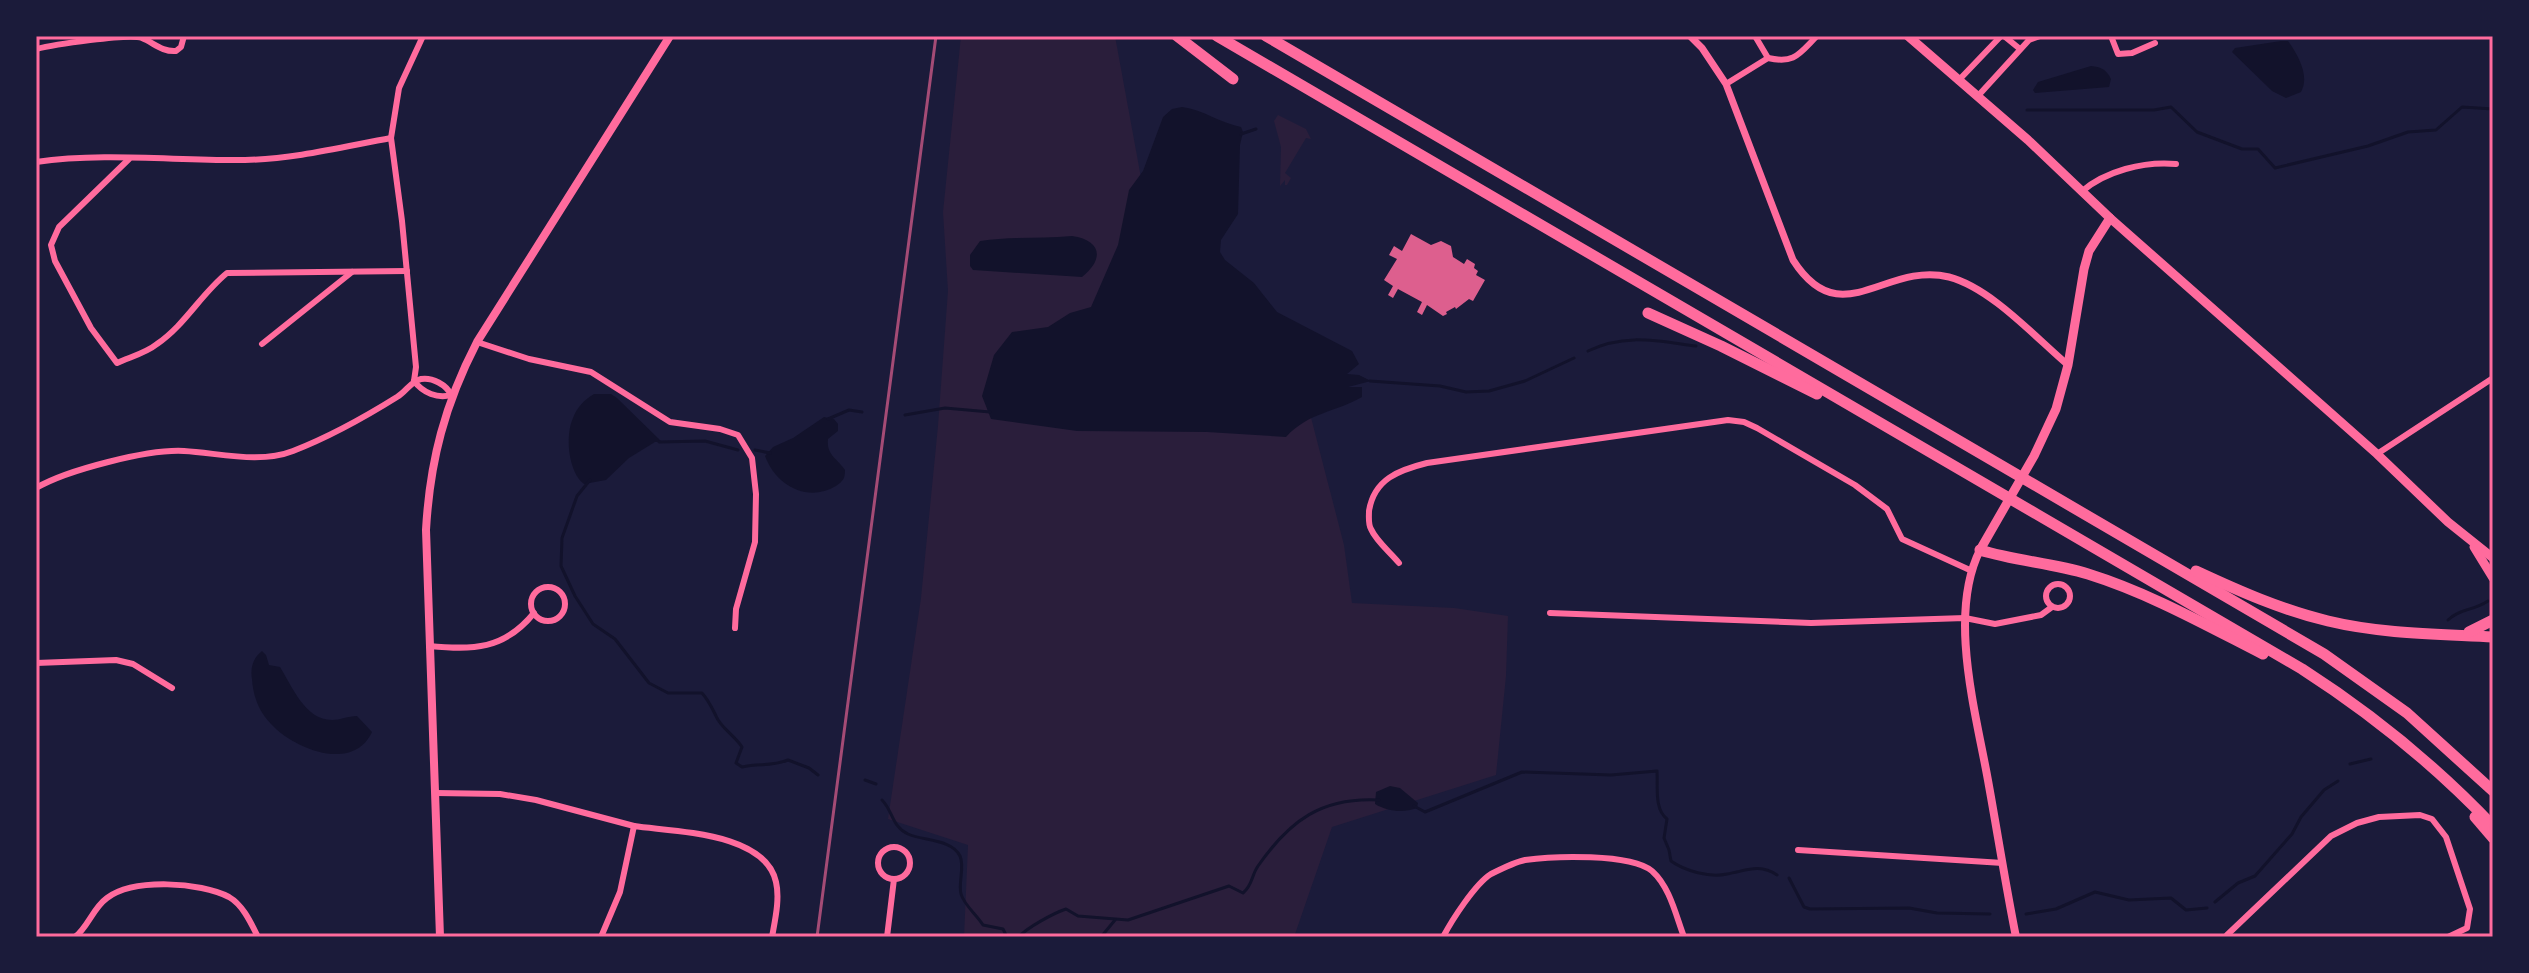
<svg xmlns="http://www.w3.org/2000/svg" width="2529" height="973" viewBox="0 0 2529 973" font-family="Arial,sans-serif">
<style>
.green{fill:#2a1e3b}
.water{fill:#12122b}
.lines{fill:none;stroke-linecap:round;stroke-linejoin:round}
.stream{stroke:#12122b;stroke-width:3}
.building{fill:#dd5f8e}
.minor{stroke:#ff6b9d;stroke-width:6}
.tertiary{stroke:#ff6b9d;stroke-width:7}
.secondary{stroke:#ff6b9d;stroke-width:8}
.primary{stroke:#ff6b9d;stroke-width:9}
.motorway{stroke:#ff6b9d;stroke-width:11}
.rail{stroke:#a44b75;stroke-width:3}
.neatline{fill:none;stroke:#ff6b9d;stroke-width:3}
</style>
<rect width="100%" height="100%" fill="#1b1b3a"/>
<g class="green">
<path d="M961,36H1115L1166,314L1300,375L1344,545L1352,603L1454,608L1508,616L1506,676L1496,775L1332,827L1294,937H964L968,845L888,819L921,598L938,426L948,291L943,212Z"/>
<path d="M1278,115L1306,129L1311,139L1306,138L1285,173L1291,178L1287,185H1285V180L1280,186L1281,147L1274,121Z"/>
</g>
<g class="water">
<path d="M2281,41H2288C2298,55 2310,76 2301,92L2286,98L2272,91L2232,52L2235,48Z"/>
<path d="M2091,66C2101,67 2106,69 2111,79L2109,87L2035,93L2033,90L2038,82Z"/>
<path d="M1182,107C1204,110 1220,123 1241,127L1243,132L1240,145L1238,214L1221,240L1220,252L1225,260L1254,283L1277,312L1352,351L1359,364L1347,374L1359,375L1371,381L1348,387H1362V397C1334,413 1309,412 1286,437L1207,432L1077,431L991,419L982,396L994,355L1012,332L1048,327L1070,313L1091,307L1118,245L1129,190L1143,171L1163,117L1172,109Z"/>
<path d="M1072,236C1101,240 1105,259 1082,277L973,270L970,266V255L980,241C1010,236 1041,239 1072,236Z"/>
<path d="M594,394H611L617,398L662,442H655L629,458L606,480L584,484C568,472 565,435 573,418C577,407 584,400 594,394Z"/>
<path d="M824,417L834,419L838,424V431L828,439C826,455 838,459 845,470C845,479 843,481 836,486C808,503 776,486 765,456L773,447L793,438Z"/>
<path d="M262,651L266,655L269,665L280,667C292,686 305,720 332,720C340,720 348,716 357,716L372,732C353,773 294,749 271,724C259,712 253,696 252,679C250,668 253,658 262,651Z"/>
<path d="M1390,786L1400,788L1418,803L1417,808C1404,813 1388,812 1375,804L1376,792Z"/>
</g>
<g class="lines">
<g class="stream">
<path d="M2027,110H2154L2171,107L2197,132L2242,149H2258L2275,168L2368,146L2408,132L2436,130L2462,107L2493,109"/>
<path d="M1241,134L1256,129"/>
<path d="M1588,351C1625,333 1657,341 1696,346"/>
<path d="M1370,381L1440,386L1466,392L1489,391L1525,381L1574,358"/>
<path d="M905,415L945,408L990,412"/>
<path d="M828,419L849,410L862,412"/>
<path d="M659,442L705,441L738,450"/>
<path d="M755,450L770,453"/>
<path d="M590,480L577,496L562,538L561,566L575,596L593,624L615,639L649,683L668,693H702C709,701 711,706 716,716C720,727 735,736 742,747L736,763L742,767C760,763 771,767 788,760L809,768L818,775"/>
<path d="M2448,620C2461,608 2473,611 2488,601"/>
<path d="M2350,764L2371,759"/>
<path d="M865,780L876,784"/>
<path d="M882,800C893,811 892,827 908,834C923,841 952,839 960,856C965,867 958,882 961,894C964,905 977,915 983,925L1003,929L1007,937"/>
<path d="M1414,806L1425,812L1522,772L1611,775L1657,771C1658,787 1654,809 1667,819L1664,838L1669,850L1671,861C1685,871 1710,878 1727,874C1746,871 1759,863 1777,875"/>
<path d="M1789,878L1804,907L1810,909L1909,908L1937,913L1990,914"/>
<path d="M2215,902L2238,883L2255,876L2292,834L2301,817L2324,790L2338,781"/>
<path d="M2026,914L2056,909L2095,892L2129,900L2171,898L2186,910L2207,908"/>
<path d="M1019,937C1026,928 1054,913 1066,909L1078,916L1128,920L1229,886L1243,893C1253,885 1251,876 1258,866C1290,820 1322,797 1379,800"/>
<path d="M1101,937L1115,920"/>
</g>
</g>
<path class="building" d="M1411,234L1431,245L1441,241L1451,246L1453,257L1464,264L1467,259L1475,264L1474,268L1478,271L1476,275L1485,280L1473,301L1469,299L1456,309L1455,307L1446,312L1447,314L1443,316L1427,305L1422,315L1417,312L1422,302L1398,289L1393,298L1388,295L1393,286L1384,280L1397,259L1389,255L1394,246L1402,251Z"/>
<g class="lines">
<g class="minor">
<path d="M1755,36L1768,58"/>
<path d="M2004,36L2020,49"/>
<path d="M2111,36L2118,54L2132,53L2155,43"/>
<path d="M36,49C52,45 129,33 142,38C154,43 162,52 176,51L181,47L184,36"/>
<path d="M1958,81L2001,36"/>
<path d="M1726,84L1768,58C1795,64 1799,54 1817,36"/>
<path d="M1977,97L2029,40L2040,36"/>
<path d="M129,159L59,227L51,245L55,261L91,328L117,363C130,357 146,353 157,344C185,325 201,294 227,273L407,271"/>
<path d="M36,162C105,152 176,161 245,160C294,159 342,147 391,138"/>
<path d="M2081,192C2105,171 2144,161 2176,164"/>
<path d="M477,342L529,359L591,372L670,422L720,429L738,435L752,458L756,494L755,542L736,609L735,628"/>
<path d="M262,344L352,272"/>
<path d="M414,381L416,367L402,221L391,138L399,88L423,36"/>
<path d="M2377,454L2493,378"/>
<path d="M36,488C67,470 148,449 184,451C219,453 260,464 293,451C329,437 365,417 397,397C406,392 411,381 421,379C432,377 447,385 451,395C438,399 423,393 414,381"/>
<path d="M1399,563C1391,553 1376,541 1371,529C1368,524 1369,517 1369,511C1374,479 1399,470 1427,463L1728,420L1744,422L1757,428L1855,485L1887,509L1902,539L1972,571"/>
<circle cx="2058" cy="596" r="12"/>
<circle cx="548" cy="604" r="17"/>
<path d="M1550,613L1811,623L1965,618L1995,624L2041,615L2052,607"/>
<path d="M429,646C473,650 504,650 534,613"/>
<path d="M36,663L116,660L133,664L172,688"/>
<path d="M436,793L500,794L536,800L634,826"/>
<circle cx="894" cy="863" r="16"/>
<path d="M1798,850L2003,863"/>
<path d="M75,937C88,927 93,908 107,898C134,878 200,882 229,897C243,905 251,923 258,937"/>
<path d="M601,937L620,892L634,826C675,832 765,832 776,882C780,899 775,920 772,937"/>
<path d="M887,937L894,879"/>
<path d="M1443,937C1452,920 1475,884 1491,874C1501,869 1515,862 1525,860C1553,856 1630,853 1652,871C1670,887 1676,916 1684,937"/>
<path d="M2228,937L2227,935L2331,836L2357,823L2379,817L2420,815L2432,819L2446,837L2470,909L2467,928L2448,937"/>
</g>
<path class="tertiary" d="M1690,36L1702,48L1726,84L1793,260C1841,335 1885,261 1949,277C1991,288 2035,337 2068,365"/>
<g class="secondary">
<path d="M1980,550C1947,616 1977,716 1989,786C1998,836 2006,887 2016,937"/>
<path d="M440,937L426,530C430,460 445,404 477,342L670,36"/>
</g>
<g class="primary">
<path d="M1908,36L2028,140L2110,218L2377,454L2448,522L2493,558"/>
<path d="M2474,547L2493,578"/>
<path d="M1980,550L2034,456L2056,409L2068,365L2084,269L2089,251L2110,218"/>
</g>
<g class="motorway">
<path d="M1177,36L1233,79"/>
<path d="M1217,36L2302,669C2372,714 2436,766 2493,826"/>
<path d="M1266,36L2324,654L2407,713L2493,791"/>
<path d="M1648,313L1721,346L1817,394"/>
<path d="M1980,550C2015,561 2053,563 2088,574C2149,593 2206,625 2263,654"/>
<path d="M2196,571C2239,591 2282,610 2328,621C2382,634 2438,634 2493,637"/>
<path d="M2469,632L2493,620"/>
<path d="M2475,817L2493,838"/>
</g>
<path class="rail" d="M817,937L936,36"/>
</g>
<rect width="2529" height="973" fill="none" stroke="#1b1b3a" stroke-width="76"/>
<rect x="38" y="38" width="2453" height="897" class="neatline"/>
</svg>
